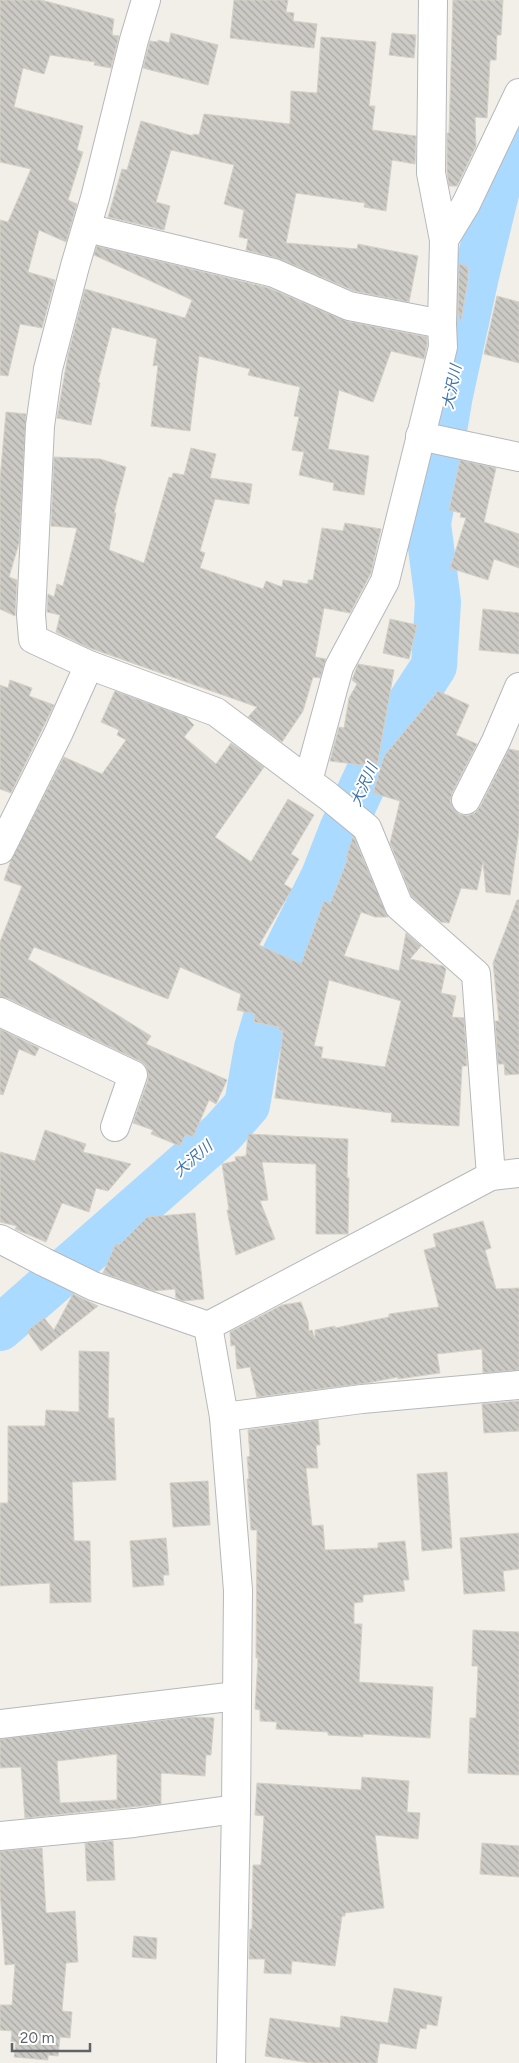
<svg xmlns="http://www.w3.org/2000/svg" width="519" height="2063" viewBox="0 0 519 2063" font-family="Figtree,'Noto Sans JP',sans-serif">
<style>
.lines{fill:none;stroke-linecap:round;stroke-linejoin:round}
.river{stroke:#aadaff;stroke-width:46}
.building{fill:url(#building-back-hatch);stroke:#d6d1c6;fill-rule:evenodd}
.minor-casing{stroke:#b5b8bc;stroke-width:30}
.minor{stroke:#fff;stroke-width:28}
.labels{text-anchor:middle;stroke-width:4;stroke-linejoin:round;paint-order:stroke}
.water-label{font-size:15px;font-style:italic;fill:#4174aa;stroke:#fff}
</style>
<defs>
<pattern id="building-back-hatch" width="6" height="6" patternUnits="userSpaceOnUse" patternTransform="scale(1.25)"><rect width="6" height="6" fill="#cccac5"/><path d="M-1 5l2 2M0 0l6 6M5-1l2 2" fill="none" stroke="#a9a8a4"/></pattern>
</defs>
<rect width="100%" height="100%" fill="#f1efe8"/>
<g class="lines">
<path class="river" d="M0,1328L222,1133L247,1105L257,1048L285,954L324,876L342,830L378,752L434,666L438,602L428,524L450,395L476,276L499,181L519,141"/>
</g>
<g class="building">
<path d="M0,0H41L114,19L112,35L119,36L111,68L94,65L95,62L50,55L44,74L23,68L14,107L83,126L77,150L83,152L68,200L77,204L66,242L39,230L28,272L55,280L42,328L20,324L8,376L0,375V220L8,222L31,169L0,162Z"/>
<path d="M234,0H288L286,12L294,13L293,21L317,24L314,48L230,38Z"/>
<path d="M453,0H503L501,35H497L496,60H490L487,118L475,117L476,146L457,186H449L447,172V133H449Z"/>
<path d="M171,33L218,45L208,85L143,68L150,41L158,42V40L169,43Z"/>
<path d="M392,33L416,35L414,58L389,55Z"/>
<path d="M321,37L376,42L369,106H375L372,130L416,136L415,164L392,160L386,211L364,207L365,203L296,193L286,243L357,249L358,244L418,256L409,302L354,291L280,259L246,250L248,239L239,237L244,210L224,204L234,165L171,150L156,202L170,206L164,230L108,217L122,169L127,170L141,121L193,136V134L199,135L204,114L290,124L291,91L317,93Z"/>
<path d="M97,246L269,288L346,321L427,337V345L424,359L391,351L373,402L339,390L328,449L369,456L364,495L333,490L334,483L299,475L304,452L292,450L299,417L294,416L300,387L248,375L250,369L199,356L190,431L151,426L158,365L153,366L157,339L112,327L98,382L100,383L91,425L57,418L68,355L85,289L185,318L192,300L94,255Z"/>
<path d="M459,264L468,266V280L461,322L458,313Z"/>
<path d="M497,296L519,302V363L484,354Z"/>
<path d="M6,412L26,414L19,543L9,577L17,580L15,616L0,609V479Z"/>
<path d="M191,448L216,454L210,478L252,484L249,504L215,499L200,551L205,553L200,568L263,589L266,581L282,587L283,580L308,584V580H313L322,528L343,531L345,523L381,529L371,573L350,613L324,608L315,657L326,659L320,678L313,677L303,711L282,742L248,717L257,707L87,647L56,632L60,615L47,612L48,594L54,597L57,584L63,586L77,528L51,526L54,457L100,459L126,467L114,513H116L109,550L144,563L169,477L172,478L173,473L184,475Z"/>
<path d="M460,460L496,468L484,522L519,534V568L494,559L488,580L450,568L466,518L460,517L461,513L449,510Z"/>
<path d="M483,609L519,613V654L479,650Z"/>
<path d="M390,619L417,625L409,659L383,653Z"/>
<path d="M358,664L394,670L377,767L330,761L339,727L344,728L349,698L357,684L352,680Z"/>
<path d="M10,680L32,688L29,696L54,705L11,793L0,789V685L8,688Z"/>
<path d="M115,691L186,717L194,725L184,737L216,764L231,743L264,767L215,837L251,862L288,799L314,815L291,854L299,859L284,884L292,889L259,945L301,964L324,901L330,904L348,858L346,857L353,836L354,838L388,917H375L361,912L344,956L399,971L406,933L421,946L410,959L443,966L446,969L441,993L456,996L452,1017L464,1018L467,1066H462L459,1126L391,1122L392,1113L275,1098L283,1031L279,1030V1027L254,1022L255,1014L237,1010L241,994L180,967L168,999L34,947L28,959L151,1036L146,1044L227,1080L216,1104L209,1100L193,1137L186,1134L180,1146L151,1134L153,1130L133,1123L148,1080V1072L145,1065L140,1061L7,998L0,997V942L22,886L4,880L11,860L64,757L102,774L126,740L117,735L119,730L101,722ZM329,980L401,1001L385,1067L321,1058L323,1047L314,1046Z"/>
<path d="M438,691L469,705L456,735L477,744L452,793L450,801L453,808L459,814L467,816L475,813L480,807L509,749L519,751V830L510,895L486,892L483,862L477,890L461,888L449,923L441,922L412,897L390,843L400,801L373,793L384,756Z"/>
<path d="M517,900H519V1074L505,1075L504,1064H498L495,1021H499L493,963Z"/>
<path d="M0,1029L39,1048L35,1056L19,1049L3,1095L0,1094Z"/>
<path d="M45,1130L86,1144L83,1152L131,1164L108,1191L96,1188L89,1212L62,1203L46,1242L15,1229L17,1226L0,1222V1152L35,1161Z"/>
<path d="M248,1134L348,1139L347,1178H349L348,1234H316V1164L262,1162L268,1200L260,1201L275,1239L236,1255L227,1210H229L222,1164L236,1161L235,1157L246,1156Z"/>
<path d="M195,1213L204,1299L183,1301L176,1298L175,1289L154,1291L103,1273L116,1243L119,1245L147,1217Z"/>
<path d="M483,1221L491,1248L485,1250L496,1289L519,1288V1370L483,1373L482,1349L437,1354L440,1373L398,1379V1377L367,1383L257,1397L250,1367L237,1369L235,1345L231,1346L230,1332L282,1305L301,1302L308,1321L309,1331L312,1330L315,1339V1330L335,1326V1328L389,1317V1314L439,1307L424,1250L436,1247L433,1234Z"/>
<path d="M73,1294L98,1306L41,1351L27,1331L44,1318L54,1330Z"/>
<path d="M79,1351L109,1352L108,1418H114L116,1480L72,1482L74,1541H90L91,1602L50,1603V1583L0,1586V1503H8V1426H45L46,1410L79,1412Z"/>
<path d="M519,1401V1431L484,1433L482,1404Z"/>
<path d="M318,1420L320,1445H316L318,1468H306L312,1526L323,1525L325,1550L378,1548V1543L405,1541L409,1580H403L405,1591L363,1595V1602L354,1603V1624H362L359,1682L433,1687L430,1738L363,1734V1737L328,1735V1732L276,1729L277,1722L260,1721V1710L255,1709L258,1658H256L257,1530H251L247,1479H249L247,1457L250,1456L248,1430Z"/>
<path d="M447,1472L452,1548L422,1551L417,1474Z"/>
<path d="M208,1481L210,1525L173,1527L170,1483Z"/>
<path d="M519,1533V1569L503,1571L505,1591L464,1594L460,1538Z"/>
<path d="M166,1538L169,1575H163L164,1585L133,1587L130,1541Z"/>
<path d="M473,1630L519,1632V1775L468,1773L470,1718H476L478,1666H472Z"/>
<path d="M192,1717L214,1718L211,1755H206L205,1776L161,1773V1804L25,1818L21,1767L0,1768V1739ZM117,1754V1800L60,1803L57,1761Z"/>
<path d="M362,1777L409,1781L407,1812L420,1813L418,1839L375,1835L384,1908L345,1913V1916H342L335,1966L292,1961L291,1974L264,1973L265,1959H249L250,1929H252L253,1865H261L264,1816L255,1815L257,1783L361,1790Z"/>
<path d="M113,1841L115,1880L87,1881L85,1843Z"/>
<path d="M482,1843L519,1846V1877L480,1874Z"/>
<path d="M42,1848L46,1913L75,1911L78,1962L66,1963L62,2011L72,2012L70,2038L60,2037L58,2056L48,2055V2060L14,2057L16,2042L11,2041L12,2031L0,2030V2005H12L15,1964L5,1965L0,1892V1851Z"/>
<path d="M134,1936L157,1938L156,1959L132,1957Z"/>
<path d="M394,1988L442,1997L437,2026L427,2024L426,2029L420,2028L416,2049L380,2043L377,2063H311L265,2056L270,2018L340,2028L341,2016L388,2023Z"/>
</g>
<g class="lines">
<defs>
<g id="minor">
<path d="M146,0L134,40L95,198L75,266L48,369L40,426L31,615L33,639L89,665L216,712L328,796L367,828L399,906L476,974L491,1176"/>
<path d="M433,0L431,173L444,240"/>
<path d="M87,228L274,273L349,306L442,324"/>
<path d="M420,436L519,457"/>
<path d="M308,781L339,667L385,581L443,347L442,324L444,240L466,204L519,93"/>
<path d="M466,800L496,741L519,687"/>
<path d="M0,850L58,734L89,665"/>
<path d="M0,1012L133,1075L115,1127"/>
<path d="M0,1239L44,1262L93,1286L208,1326L491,1176L519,1173"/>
<path d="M208,1326L224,1417L238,1590L236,1809L231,2063"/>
<path d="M224,1417L362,1399L519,1385"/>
<path d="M0,1724L237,1696"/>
<path d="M0,1836L134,1823L236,1809"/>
</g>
</defs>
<use href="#minor" class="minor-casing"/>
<use href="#minor" class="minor"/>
</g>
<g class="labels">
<g class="water-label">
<text transform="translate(452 387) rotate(-79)" y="5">大沢川</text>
<text transform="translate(364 785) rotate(-66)" y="5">大沢川</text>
<text transform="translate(193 1159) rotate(-41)" y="5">大沢川</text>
</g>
</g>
<path d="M12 2043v8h78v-8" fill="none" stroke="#5f6368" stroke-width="2.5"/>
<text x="20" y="2043" font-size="15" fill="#5f6368" stroke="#ffffff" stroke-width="4" paint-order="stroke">20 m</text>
</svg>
